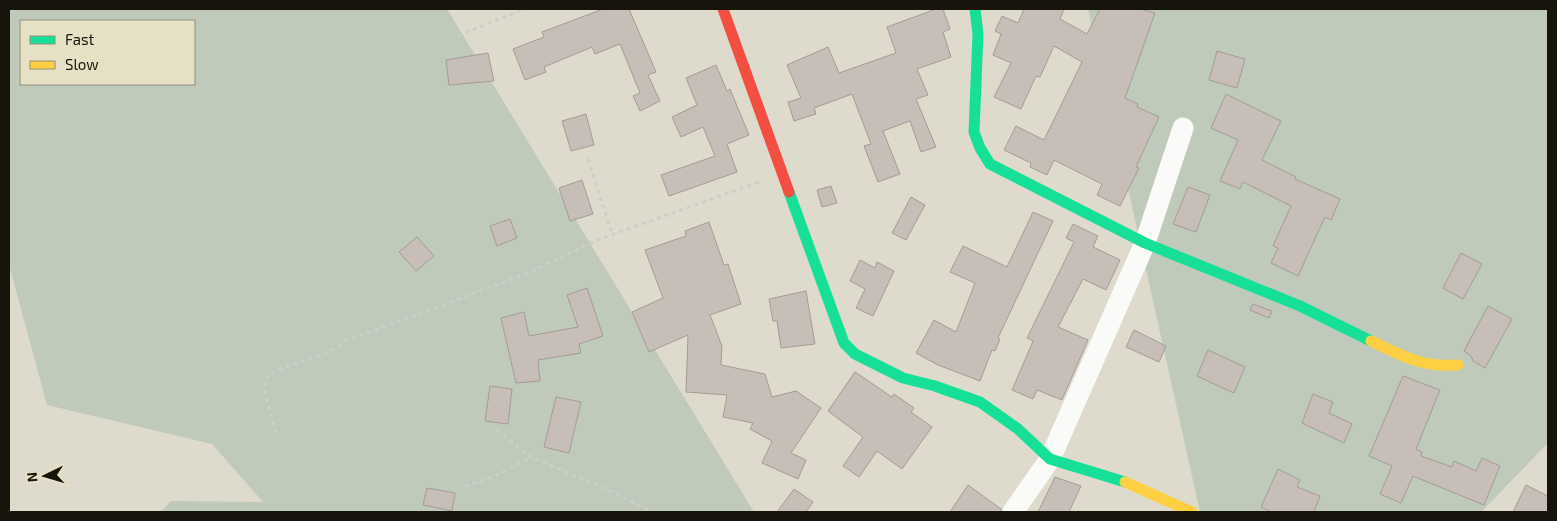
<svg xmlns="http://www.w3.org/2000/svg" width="1557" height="521" viewBox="0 0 1557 521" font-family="'Exo 2',sans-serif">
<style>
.green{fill:#bfcabb;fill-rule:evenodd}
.building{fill:#c7bfb7;stroke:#a39c95}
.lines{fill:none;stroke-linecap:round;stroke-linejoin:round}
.path{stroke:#cdcdc9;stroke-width:3;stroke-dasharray:4 4;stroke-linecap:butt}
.street{stroke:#fafaf8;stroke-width:21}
.fast{stroke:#16e098;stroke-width:11}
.slow{stroke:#ffcf43;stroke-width:11}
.jam{stroke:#f24e42;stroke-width:11}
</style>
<rect width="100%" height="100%" fill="#dedbcd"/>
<g class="green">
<path d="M9,9H447L754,512H161L171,501L263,502L212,444L47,405L9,265ZM21,21H194V84H21Z"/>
<path d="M1088,9H1548V443L1481,512H1200Z"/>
</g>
<g class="building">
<path d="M603,9H629L656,72L648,75L660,101L640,111L633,96L640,93L620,44L595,54L592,47L544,67L546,72L525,80L513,49L544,37L542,32Z"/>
<path d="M936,9H943L950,29L943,32L951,57L917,69L928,95L916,99L936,147L921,152L910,121L883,131L900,174L878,182L864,146L871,144L852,94L814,108L816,114L794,121L788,102L801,98L787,65L828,47L839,73L896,53L887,27Z"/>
<path d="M1024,9H1064L1060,19L1087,34L1100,9H1140L1155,13L1125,98L1138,104L1137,107L1159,117L1136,167L1139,168L1120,206L1097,195L1102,184L1054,160L1047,175L1030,167L1031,163L1004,150L1016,126L1044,140L1082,62L1054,46L1040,77L1036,76L1021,109L994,97L1011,63L993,55L1001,34L995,31L1002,16L1018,23Z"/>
<path d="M1217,51L1245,59L1237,88L1209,80Z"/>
<path d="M488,53L494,81L449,85L446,60Z"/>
<path d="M716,65L727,91L730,89L749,135L727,144L737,172L669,196L661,175L715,156L703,127L681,137L672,117L697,105L686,78Z"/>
<path d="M1226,94L1281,121L1262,160L1296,177L1295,179L1340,199L1331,220L1325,217L1298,276L1271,263L1278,248L1273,246L1291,206L1243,182L1240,189L1220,181L1238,140L1211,128Z"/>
<path d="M586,114L594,145L571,151L562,121Z"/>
<path d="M582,180L593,214L570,221L559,188Z"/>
<path d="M831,186L837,203L822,207L817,190Z"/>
<path d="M1188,187L1210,195L1196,232L1173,224Z"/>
<path d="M911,197L925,205L906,240L892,233Z"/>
<path d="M1033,212L1053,221L998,338L1000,339L995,351L992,350L980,381L938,365L916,353L934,320L956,332L975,283L950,272L963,246L1007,267Z"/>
<path d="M510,219L517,238L497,246L490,226Z"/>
<path d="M709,222L724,265L728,264L741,304L710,315L722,346L721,365L765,374L772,397L796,391L821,408L791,453L806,460L798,479L762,463L772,441L750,429L753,423L723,417L727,395L686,392L688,335L649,352L632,312L663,298L645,250L686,236L685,231Z"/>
<path d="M1073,224L1098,236L1093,247L1120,260L1106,290L1083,279L1058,327L1088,340L1062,400L1037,390L1033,399L1012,390L1033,341L1027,338L1074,242L1066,238Z"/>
<path d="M417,237L434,256L416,271L399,252Z"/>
<path d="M1461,253L1482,264L1463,299L1443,288Z"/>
<path d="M860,260L875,268L877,262L894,271L873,316L856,308L865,289L850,281Z"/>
<path d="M587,288L603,336L579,344L581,353L538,360L540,381L516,383L501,318L524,312L529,336L578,327L567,295Z"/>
<path d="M806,291L815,344L781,348L777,321H773L769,299Z"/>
<path d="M1253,304L1272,311L1269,318L1250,310Z"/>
<path d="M1488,306L1512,319L1485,368L1473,361L1471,356L1464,351Z"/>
<path d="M1134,330L1166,346L1159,362L1126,347Z"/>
<path d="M1208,350L1245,367L1234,393L1197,376Z"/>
<path d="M855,372L892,397L894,394L914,408L911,412L932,427L902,469L877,451L859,477L843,466L863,437L828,411Z"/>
<path d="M1403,376L1440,390L1416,449L1422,452L1421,456L1452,467L1454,461L1476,471L1482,458L1500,466L1484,505L1413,476L1401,503L1380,494L1392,466L1369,456Z"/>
<path d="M490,386L512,389L508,424L485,421Z"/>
<path d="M1313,394L1333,402L1329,413L1352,424L1344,443L1302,423Z"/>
<path d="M556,397L581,402L569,453L544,447Z"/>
<path d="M1278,469L1300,480L1297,487L1320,496L1314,512H1271L1261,507Z"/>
<path d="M1055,477L1081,486L1069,512H1038Z"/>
<path d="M968,485L1001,509V512H950Z"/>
<path d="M1526,485L1548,496V512H1513Z"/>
<path d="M427,488L455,493L452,511L423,505Z"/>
<path d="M794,489L813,502L806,512H777Z"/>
</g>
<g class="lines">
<g class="path">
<path d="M458,36L524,9"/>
<path d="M588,159L613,236"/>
<path d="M497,430L531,457L613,492L652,512"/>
<path d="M276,433L264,388L268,375C292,361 322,360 343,342L528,273L597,240L762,181"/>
<path d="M465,486L495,476L531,457"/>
</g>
<path class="street" d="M1013,512L1050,459L1145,243L1183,128"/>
<g class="fast">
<path d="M975,9L978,34L974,132L980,148L990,164L1145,243L1300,306L1371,341"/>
<path d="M789,192L844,343L855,354L903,378L935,386L980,402L1018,429L1050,459L1125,482"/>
</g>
<g class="slow">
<path d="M1371,341C1405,357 1420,367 1458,365"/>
<path d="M1125,482L1192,512"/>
</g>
<path class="jam" d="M723,9L789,192"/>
</g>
<rect width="1557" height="521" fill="none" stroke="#16140b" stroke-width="20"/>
<rect x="20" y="20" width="175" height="65" fill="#e6e0c5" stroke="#938e7b"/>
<rect x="30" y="36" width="25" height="8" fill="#16e098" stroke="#938e7b"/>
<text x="65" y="45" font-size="15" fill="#16140b">Fast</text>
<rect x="30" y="61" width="25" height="8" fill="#ffcf43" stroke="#938e7b"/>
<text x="65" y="70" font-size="15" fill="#16140b">Slow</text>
<g transform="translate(45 476) rotate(265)" stroke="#e6e0c5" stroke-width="4" paint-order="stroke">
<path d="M0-4L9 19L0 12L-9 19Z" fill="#16140b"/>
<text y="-8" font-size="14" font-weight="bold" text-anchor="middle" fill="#16140b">N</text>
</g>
</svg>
